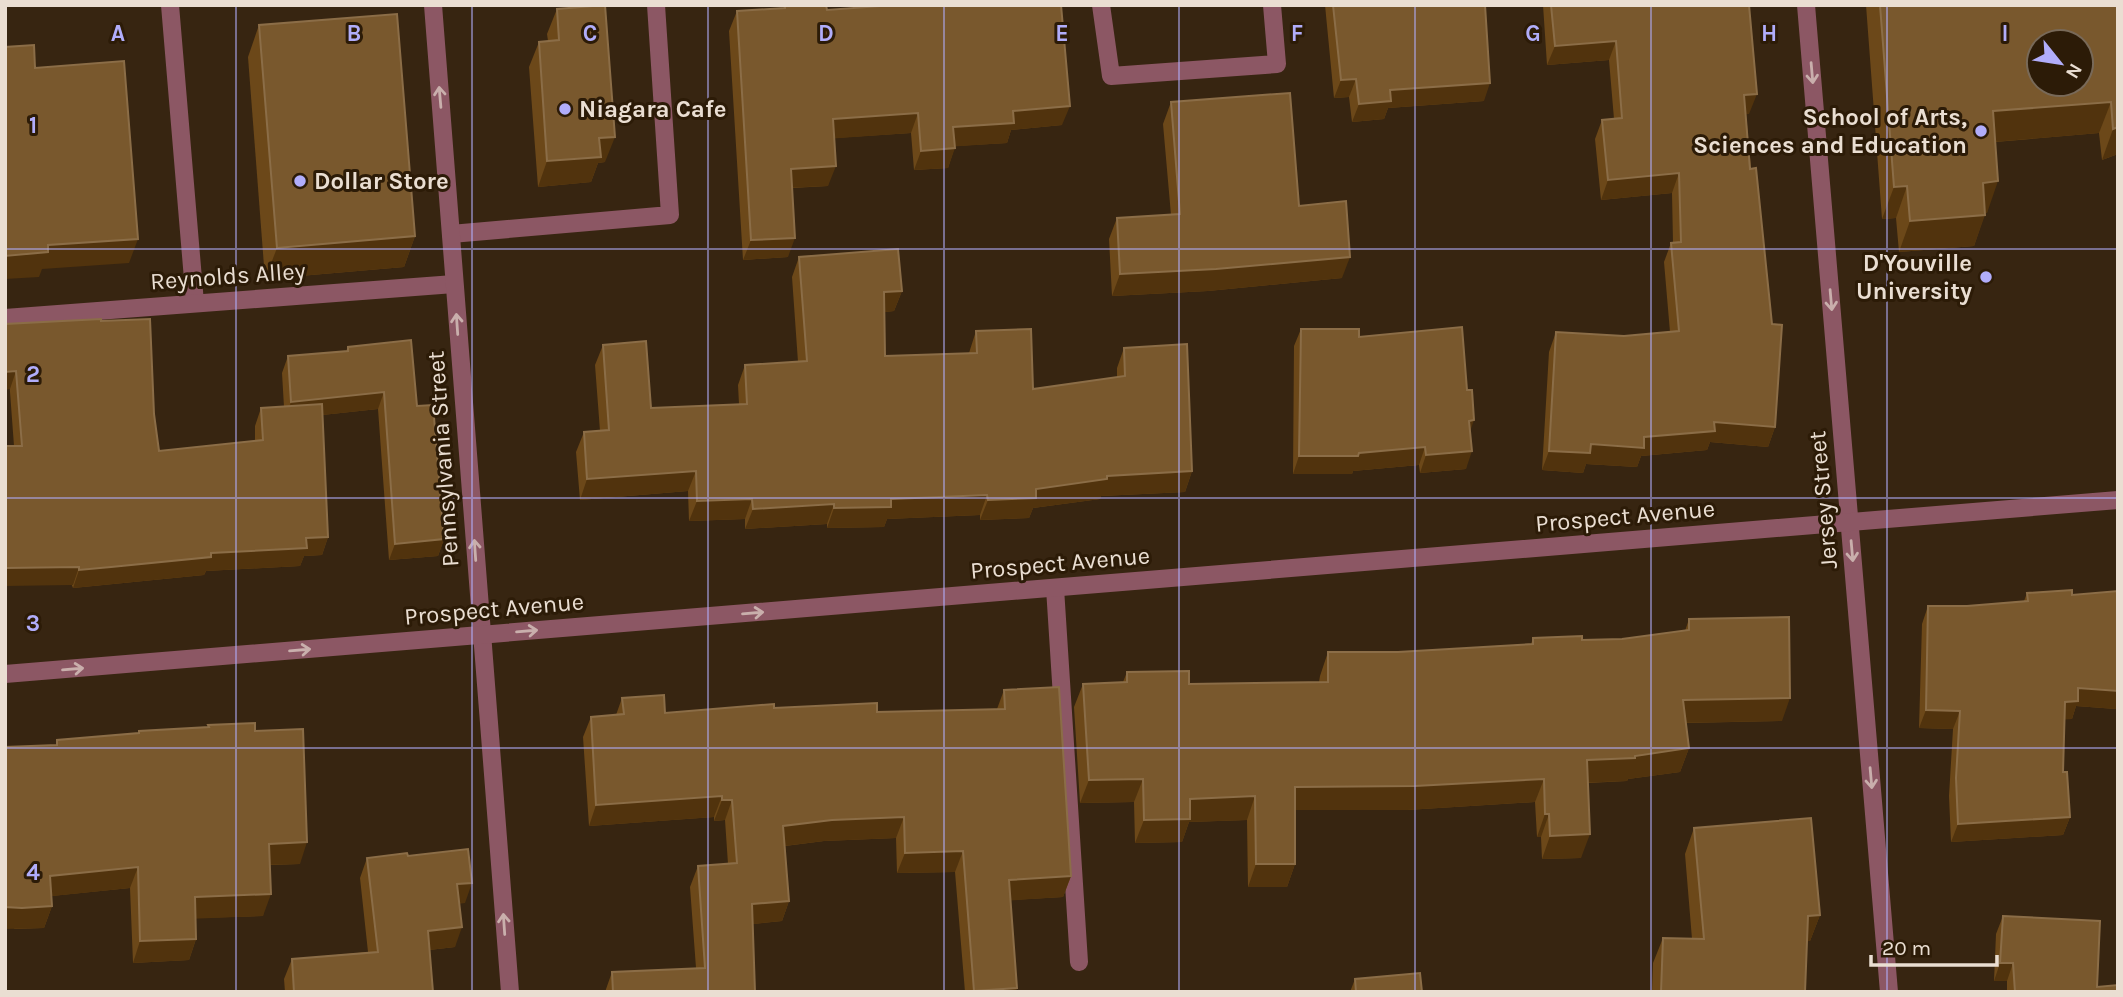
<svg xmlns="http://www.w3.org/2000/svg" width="2123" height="997" viewBox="0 0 2123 997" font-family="Karla,sans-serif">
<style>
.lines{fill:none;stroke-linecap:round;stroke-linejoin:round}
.lane{stroke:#8c5764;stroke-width:18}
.street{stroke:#8c5764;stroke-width:18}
.wall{fill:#6c4819}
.shaded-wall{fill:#51330d}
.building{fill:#79582d;stroke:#8b6d47;stroke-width:2;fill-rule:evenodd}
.oneway{stroke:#c9afac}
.grid{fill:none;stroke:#b1adfa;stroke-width:2;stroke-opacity:0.55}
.poi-dot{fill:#b1adfa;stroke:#2c1b07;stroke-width:2.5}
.labels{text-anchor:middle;stroke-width:6;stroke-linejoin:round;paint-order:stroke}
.poi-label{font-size:24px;font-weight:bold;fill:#eaded2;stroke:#2c1b07;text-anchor:start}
.street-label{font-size:24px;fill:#eaded2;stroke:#2c1b07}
.grid-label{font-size:23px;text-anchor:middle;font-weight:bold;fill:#b1adfa;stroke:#2c1b07;stroke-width:6;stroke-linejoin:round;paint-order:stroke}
</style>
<rect width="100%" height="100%" fill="#372511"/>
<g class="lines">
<g class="lane">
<path d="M170,5L195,303"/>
<path d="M1101,5L1111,76L1277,64L1272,5"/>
<path d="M451,234L670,215L656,5"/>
<path d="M5,318L454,284"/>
<path d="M1055,588L1079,962"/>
</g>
<g class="street">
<path d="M433,5L510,992"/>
<path d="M1806,5L1889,992"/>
<path d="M5,674L2118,500"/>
</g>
</g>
<g class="wall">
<path d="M785,5L827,10L1062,125L1011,130L1007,143L955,146L948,168L914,170L911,133L834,138L828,186L792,188L788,257L743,260L729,31L737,11L783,8Z"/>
<path d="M1325,5H1485L1484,101L1388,108L1384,119L1352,122L1349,97L1334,98Z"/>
<path d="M1543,5H1749V114H1746L1775,427L1768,447L1710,442L1707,450L1641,456L1637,467L1586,464L1583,473L1542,470L1549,352L1556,332L1624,336L1670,332L1664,262L1671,243H1673L1672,193L1601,200L1595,139L1602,120L1614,119L1609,60L1547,65Z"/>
<path d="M1866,5H2118V154L2102,160L2099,133L1995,142L1987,213H1985L1974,246L1899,252L1896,218L1882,219Z"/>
<path d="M557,9L605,162L598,163L591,182L538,187L529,67L539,42L548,41L547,34Z"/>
<path d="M259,25L415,236L404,267L265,279L248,57Z"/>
<path d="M1171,102L1299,206L1342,278L1208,291L1112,296L1109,239L1117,218L1171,215L1163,124Z"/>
<path d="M799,257L902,291L894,311L884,312L885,356L969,353L976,331L1033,389L1117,378V368L1124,348L1192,471L1185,492L1101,496L1100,499L1033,508L1029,518L980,520V515L887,519L884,527L827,528V524L745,529V519L689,521L688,491L580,500L576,452L584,432L600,431L595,365L603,345L651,408L739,404L738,385L745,365L798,362L792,277Z"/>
<path d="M101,321L154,414L159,451L255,441V426L261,408L284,407L282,373L288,356L346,351L348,347L417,406L444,539L438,556L389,560L378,409L322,415L328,537L322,555L304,556L300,566L206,571L204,575L73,588L14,446L5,324Z"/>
<path d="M1301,329L1359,337L1470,432L1466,469L1420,473L1419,465L1353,471L1352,474H1293L1294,346Z"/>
<path d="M2027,593L2072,595L2117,706L2116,709L2076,706L2072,719H2065L2063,772L2070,817L2063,835L1951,842L1949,796L1953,729L1919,728L1922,624L1928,606H1967L2024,601Z"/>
<path d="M1689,619L1782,721L1686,723L1689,748L1680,772L1628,779L1627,781L1588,783L1581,858L1542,859L1541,837H1537L1535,802L1407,810H1295V864L1287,887H1248L1247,820L1189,822L1182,842L1135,843L1134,802L1080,803L1074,707L1083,684L1123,682L1127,672L1189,684L1319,682L1320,676L1328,652H1398L1531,644L1533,638L1582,640L1622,639L1685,631Z"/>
<path d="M1004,690L1071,876L1063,897L1010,900L1016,992H965L955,872L897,873L896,838L824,841L785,846L789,901L782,921L753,924L755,992H605L612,972L696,968L690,887L698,866L728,864L725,820L714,821V817L589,826L583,737L591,717L616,715L622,698L665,713L774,708L877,712L997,709Z"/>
<path d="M208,725L255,731L300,864L270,865L263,916L196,918V939L189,960L133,963L130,888L51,896L52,906L44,928L14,929L57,740L138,733L139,731L208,727Z"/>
<path d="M1694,828L1820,915L1810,941H1807L1805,992H1652L1653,963L1663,938L1692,939L1685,854Z"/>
<path d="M408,856L465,903H459L455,947L429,950L433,992H285L284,979L292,959L368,952L360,878L367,858Z"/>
<path d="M2003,916L2097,987L2118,992H2007V981H1994L1996,934Z"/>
<path d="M1355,979L1422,992H1350Z"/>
</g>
<g class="shaded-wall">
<path d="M1616,41L1609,60L1547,65L1555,46Z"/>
<path d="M1356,79L1349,97L1334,98L1341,80Z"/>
<path d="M1490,83L1484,101L1388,108L1384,119L1352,122L1359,104L1390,90Z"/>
<path d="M1757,94L1749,114L1737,115L1744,95Z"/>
<path d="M2111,102L2099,133L1982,143L1993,111Z"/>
<path d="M1070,106L1062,125L1011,130L1007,143L946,147L953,127L1013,111Z"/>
<path d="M918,113L911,133L826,139L833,119Z"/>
<path d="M2118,127V154L2102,160L2113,129Z"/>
<path d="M615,137L605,162L598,163L591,182L538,187L547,161L599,138Z"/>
<path d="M955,148L948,168L914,170L921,151Z"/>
<path d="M836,166L828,186L784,188L791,169Z"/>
<path d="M1679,173L1672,193L1601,200L1608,180Z"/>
<path d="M1998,181L1987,213L1971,214L1983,183Z"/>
<path d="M1907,186L1896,218L1882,219L1894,187Z"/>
<path d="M1985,215L1974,246L1899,252L1910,221Z"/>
<path d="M415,236L404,267L265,279L277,248Z"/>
<path d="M795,238L788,257L743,260L751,240Z"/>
<path d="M138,239L129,263L42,269L39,277L5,279V256L48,245Z"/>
<path d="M1350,257L1342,278L1208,291L1112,296L1120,274Z"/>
<path d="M902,291L894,311L877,313L884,292Z"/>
<path d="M16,371L10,389L5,390V372Z"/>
<path d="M384,392L378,409L285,419L291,402Z"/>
<path d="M1474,420L1468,438L1469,421Z"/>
<path d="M1714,422L1775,427L1768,447L1710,442L1707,450L1641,456L1637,467L1586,464L1583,473L1542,470L1549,451L1644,437Z"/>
<path d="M1425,447L1419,465L1353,471L1352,474H1293L1299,456L1359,453Z"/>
<path d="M1472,451L1466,469L1420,473L1426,455Z"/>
<path d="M696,471L688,491L580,500L587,479Z"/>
<path d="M1192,471L1185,492L1101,496L1100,499L1033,508L1029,518L980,520L988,500L1036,489L1107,476Z"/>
<path d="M987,495L980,515L887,519L884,527L827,528L834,508L891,499Z"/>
<path d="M752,499L745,519L689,521L697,501Z"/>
<path d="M834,504L827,524L745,529L753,509Z"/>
<path d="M328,537L322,555L304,556L300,566L206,571L204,575L73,588L79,570L306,538Z"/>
<path d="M444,539L438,556L389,560L395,544Z"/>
<path d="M79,567L73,585L5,586V568Z"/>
<path d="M2078,688L2118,691V706L2116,709L2076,706L2072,719L2059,720L2065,702Z"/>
<path d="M1790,698L1782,721L1674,723L1683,700Z"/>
<path d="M1926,710L1960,711L1953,729L1919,728Z"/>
<path d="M1689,748L1680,772L1628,779L1627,781L1578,783L1587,760L1635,756Z"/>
<path d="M1143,779L1134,802L1080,803L1089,780Z"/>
<path d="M1544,779L1535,802L1407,810H1286L1295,787Z"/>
<path d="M722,796L714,817L589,826L596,805Z"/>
<path d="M1255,796L1247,820L1189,822L1182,842L1135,843L1144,820L1190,799Z"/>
<path d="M722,800H732L725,820L714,821Z"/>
<path d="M1545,814H1549L1541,837H1537Z"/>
<path d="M904,817L896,838L824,841L776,847L783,826L832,820Z"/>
<path d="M2070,817L2063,835L1951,842L1958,824Z"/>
<path d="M1590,834L1581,858L1542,859L1550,836Z"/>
<path d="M307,842L300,864L261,865L269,844Z"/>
<path d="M963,851L955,872L897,873L905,853Z"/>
<path d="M1256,864H1295L1287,887H1248Z"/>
<path d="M138,867L130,888L43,897L50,876Z"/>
<path d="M1071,876L1063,897L1001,901L1009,880Z"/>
<path d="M472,883L465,903L450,905L457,884Z"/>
<path d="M271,894L263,916L187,919L195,897Z"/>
<path d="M789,901L782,921L744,925L752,904Z"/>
<path d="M52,906L44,928L5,929V907Z"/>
<path d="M1820,915L1810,941L1799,942L1808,916Z"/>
<path d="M462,927L455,947L420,951L428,931Z"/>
<path d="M196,939L189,960L133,963L140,941Z"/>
<path d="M2000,963H2013L2007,981H1994Z"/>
<path d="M1017,988L1016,992H974Z"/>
</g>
<g class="building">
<path d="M605,5L615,137L599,138L601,157L547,161L539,42L559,40L557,9Z"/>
<path d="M785,5H826L827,10L894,5H1061L1070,106L1013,111L1014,123L953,127L955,148L921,151L918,113L833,119L836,166L791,169L795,238L751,240L737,11L785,8Z"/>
<path d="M1333,5H1485L1490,83L1390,90L1391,101L1359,104L1356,79L1341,80Z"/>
<path d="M1551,5H1749L1757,94L1744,95L1750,169L1756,168L1772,324L1782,325L1775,427L1714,422L1715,431L1644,437V448L1591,444L1590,453L1549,451L1556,332L1624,336L1679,331L1671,243L1681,242L1679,173L1608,180L1602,120L1622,118L1616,41L1555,46Z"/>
<path d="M1880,5H2118V127L2113,129L2111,102L1993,111L1998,181L1983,183L1985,215L1910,221L1907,186L1894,187ZM2039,42H2081V84H2039Z"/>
<path d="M397,14L415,236L277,248L259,25Z"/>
<path d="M34,45L35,68L124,61L138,239L48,245V252L5,256V47Z"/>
<path d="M1290,93L1299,206L1346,201L1350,257L1216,269L1120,274L1117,218L1180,214L1171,102Z"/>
<path d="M898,249L902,291L884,292L885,356L977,353L976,331L1031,329L1033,389L1125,376L1124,348L1187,344L1192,471L1107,476V479L1036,489V498L988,500L987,495L891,499V507L834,508V504L753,509L752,499L697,501L696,471L587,479L584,432L609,430L603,345L646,341L651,408L747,404L745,365L807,361L799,257Z"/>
<path d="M101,319V321L150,319L154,414L159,451L263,440L261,408L322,404L328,537L306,538L307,548L211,553V557L111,567L79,570V567L5,568V446H22L16,371L5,372V324Z"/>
<path d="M1462,327L1467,390H1472L1474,420L1469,421L1472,451L1426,455L1425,447L1359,453L1358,456H1299L1301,329H1359V337Z"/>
<path d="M411,340L417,406L433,405L444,539L395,544L384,392L291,402L288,356L348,351V347Z"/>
<path d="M2072,590V595L2118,591V691L2078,688V701L2065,702L2063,772H2067L2070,817L1958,824L1956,778L1960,711L1926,710L1928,606H1967L2028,601L2027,593Z"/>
<path d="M1789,617L1790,698L1683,700L1689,748L1635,756V758L1587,760L1590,834L1550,836L1549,814H1545L1544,779L1415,786L1295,787V864H1256L1255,796L1190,799V819L1144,820L1143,779L1089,780L1083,684L1127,682V672L1189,671V684L1328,682V652H1398L1533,644V638L1582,636V640L1622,639L1689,630V619Z"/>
<path d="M1059,687L1071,876L1009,880L1017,988L974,991L963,851L905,853L904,817L832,820L783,826L789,901L752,904L755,992H613L612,972L705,968L698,866L737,863L732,800H722V796L596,805L591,717L624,714L622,698L664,695L665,713L774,704V708L877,703V712L1005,709L1004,690Z"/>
<path d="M255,723V731L303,729L307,842L269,844L271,894L195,897L196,939L140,941L138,867L50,876L52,906L22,908L5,907V747L57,745V740L139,733V731L209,727L208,725Z"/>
<path d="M1811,818L1820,915L1808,916L1805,992H1661L1663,938L1704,939L1694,828Z"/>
<path d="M468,849L472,883L457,884L462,927L428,931L433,992H294L292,959L378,952L367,858L407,853L408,856Z"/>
<path d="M2003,916L2100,921L2097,987L2118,985V992H2015L2013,963H2000Z"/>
<path d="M1420,973L1422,992H1356L1355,979Z"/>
</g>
<defs><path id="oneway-shaft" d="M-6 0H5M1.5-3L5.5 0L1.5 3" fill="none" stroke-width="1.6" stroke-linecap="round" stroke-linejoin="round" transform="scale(1.75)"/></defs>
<g class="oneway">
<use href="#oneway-shaft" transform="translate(1812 73) rotate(85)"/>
<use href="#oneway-shaft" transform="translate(440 97) rotate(-95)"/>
<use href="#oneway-shaft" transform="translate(1831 300) rotate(85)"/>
<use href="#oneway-shaft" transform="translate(457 324) rotate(-94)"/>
<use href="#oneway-shaft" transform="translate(475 550) rotate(-94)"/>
<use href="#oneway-shaft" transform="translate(1852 551) rotate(85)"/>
<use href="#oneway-shaft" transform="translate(753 613) rotate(-5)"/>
<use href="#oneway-shaft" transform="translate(527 631) rotate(-5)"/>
<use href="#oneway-shaft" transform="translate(300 650) rotate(-5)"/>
<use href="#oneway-shaft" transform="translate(73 669) rotate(-5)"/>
<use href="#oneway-shaft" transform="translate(1871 778) rotate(85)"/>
<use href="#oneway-shaft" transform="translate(504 924) rotate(-94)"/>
</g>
<path class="grid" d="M236,5V992M472,5V992M708,5V992M944,5V992M1179,5V992M1415,5V992M1651,5V992M1887,5V992M5,249H2118M5,498H2118M5,748H2118"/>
<g class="poi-dot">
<circle cx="565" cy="109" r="7"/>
<circle cx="1981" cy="131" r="7"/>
<circle cx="300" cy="181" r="7"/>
<circle cx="1986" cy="277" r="7"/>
</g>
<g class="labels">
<g class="poi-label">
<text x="579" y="117">Niagara Cafe</text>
<text x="1967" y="125" text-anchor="end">School of Arts,<tspan x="1967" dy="28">Sciences and Education</tspan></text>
<text x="314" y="189">Dollar Store</text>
<text x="1972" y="271" text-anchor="end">D'Youville<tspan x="1972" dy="28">University</tspan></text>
</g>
<g class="street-label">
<text transform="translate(228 276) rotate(-4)" y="8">Reynolds Alley</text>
<text transform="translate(443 459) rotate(-94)" y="8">Pennsylvania Street</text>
<text transform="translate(1823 500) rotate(-95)" y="8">Jersey Street</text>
<text transform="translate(1625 516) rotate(-5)" y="8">Prospect Avenue</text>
<text transform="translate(1060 563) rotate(-5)" y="8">Prospect Avenue</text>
<text transform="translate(494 609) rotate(-5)" y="8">Prospect Avenue</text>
</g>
</g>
<g class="grid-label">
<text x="118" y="41">A</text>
<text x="354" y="41">B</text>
<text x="590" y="41">C</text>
<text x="826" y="41">D</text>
<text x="1062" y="41">E</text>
<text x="1297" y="41">F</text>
<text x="1533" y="41">G</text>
<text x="1769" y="41">H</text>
<text x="2005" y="41">I</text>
<text x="33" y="133">1</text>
<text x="33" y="382">2</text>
<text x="33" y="631">3</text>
<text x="33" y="880">4</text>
</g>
<rect width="2123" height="997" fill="none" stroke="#eaded2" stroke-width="14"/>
<g transform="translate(2060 63) rotate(120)"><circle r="33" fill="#2c1b07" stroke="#786958" stroke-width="2"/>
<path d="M0-5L12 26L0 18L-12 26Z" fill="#b1adfa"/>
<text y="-10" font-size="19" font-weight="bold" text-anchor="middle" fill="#eaded2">N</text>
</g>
<path d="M1871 955v10h126v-10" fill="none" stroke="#eaded2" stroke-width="3.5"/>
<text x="1882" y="955" font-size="21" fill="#eaded2" stroke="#2c1b07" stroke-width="5" paint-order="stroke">20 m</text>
</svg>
